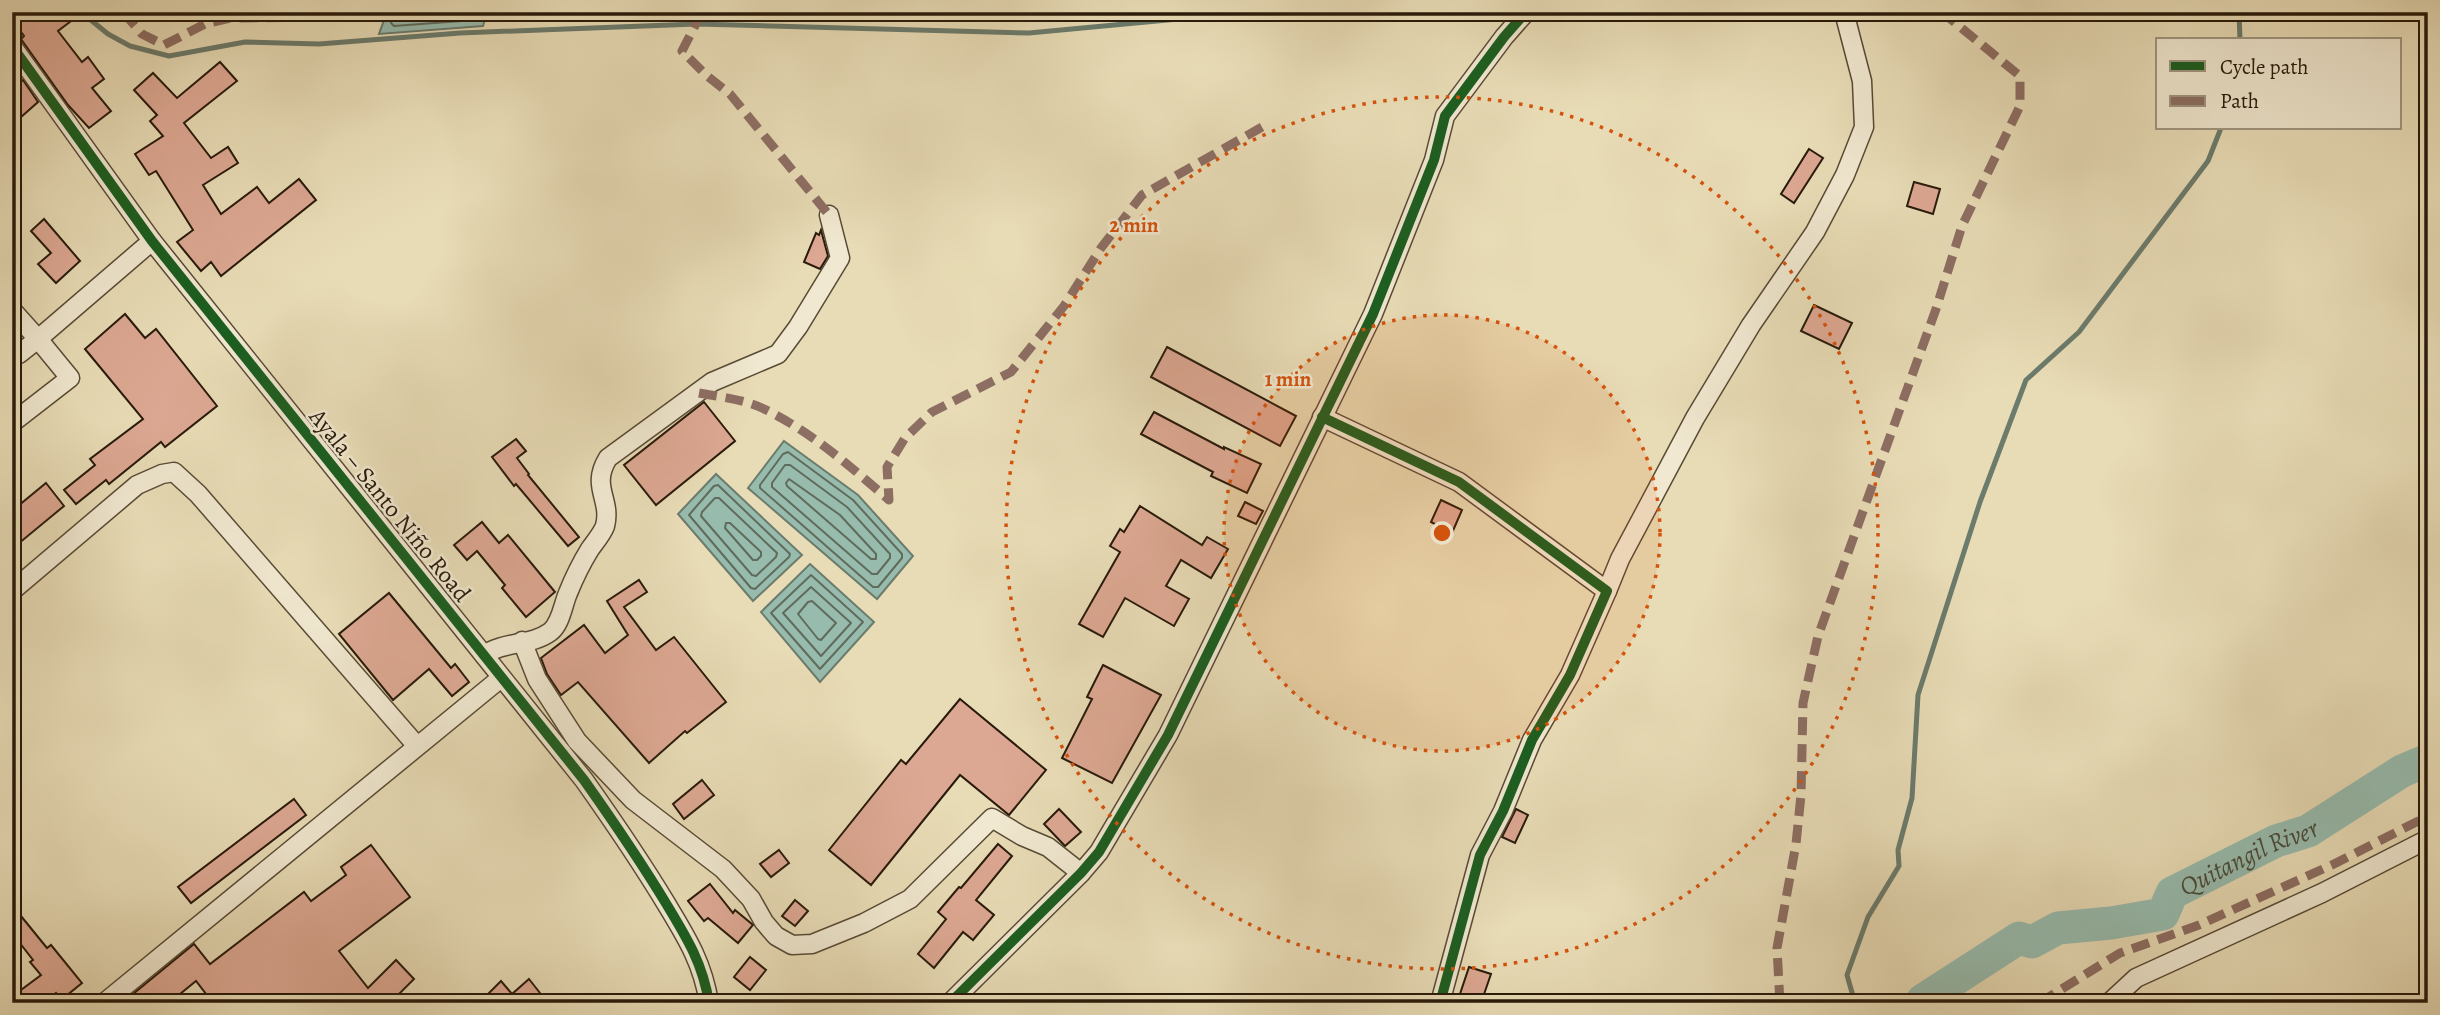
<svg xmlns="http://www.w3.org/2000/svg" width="2440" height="1015" viewBox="0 0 2440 1015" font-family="Alegreya,serif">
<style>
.water{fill:#97bcae;stroke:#6b7b6c;stroke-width:2}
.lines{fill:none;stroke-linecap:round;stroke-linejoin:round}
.shore{stroke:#606b5c;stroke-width:2}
.stream{stroke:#6b7b6c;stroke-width:5}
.river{stroke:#97bcae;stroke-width:33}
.building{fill:#dda893;stroke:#281a0a;stroke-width:2}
.minor-casing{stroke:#584a35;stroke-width:21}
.minor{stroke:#f0e8d0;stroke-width:18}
.quiet{stroke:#8d6e63;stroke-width:9;stroke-dasharray:18 9;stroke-linecap:butt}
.cycleway-casing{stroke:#f0e8d0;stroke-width:15}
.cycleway{stroke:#1b5e20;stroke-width:10}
.ring{fill:none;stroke:#d5530c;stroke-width:3.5;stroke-dasharray:3.5 7}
.labels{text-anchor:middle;stroke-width:5;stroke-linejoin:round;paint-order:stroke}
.street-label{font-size:24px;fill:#281a0a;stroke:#f0e8d0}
.water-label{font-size:26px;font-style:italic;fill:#494b3b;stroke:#f0e8d0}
.centre{fill:#d5530c;stroke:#f0e8d0;stroke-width:3.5}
.ring-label{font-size:21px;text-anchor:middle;font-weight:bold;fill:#d5530c;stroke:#f0e8d0;stroke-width:5;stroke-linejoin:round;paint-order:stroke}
</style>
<rect width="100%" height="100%" fill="#e8dcb6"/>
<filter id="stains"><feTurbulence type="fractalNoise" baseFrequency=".00286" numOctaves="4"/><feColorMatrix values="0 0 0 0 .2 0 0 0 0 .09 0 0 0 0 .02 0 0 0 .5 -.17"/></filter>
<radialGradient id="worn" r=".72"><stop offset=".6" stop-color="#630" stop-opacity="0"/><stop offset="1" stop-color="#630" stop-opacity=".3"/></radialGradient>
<g class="water">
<path d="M387,12H487L483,26L379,34Z"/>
<path d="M502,12H595L593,17L499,20Z"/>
<path d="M784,441L858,495L913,556L877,599L748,488Z"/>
<path d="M716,474L802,555L753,601L678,514Z"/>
<path d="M810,564L874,622L820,682L761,612Z"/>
</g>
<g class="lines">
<g class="shore">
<path d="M393,12L391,23L394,26L475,20L479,12"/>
<path d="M788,452L853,500L902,554V558L878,587H873L760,488V485L783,454Z"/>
<path d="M785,465H790L847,507L890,554V558L877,574H872L772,487V483Z"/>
<path d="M789,479L840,515L876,554V559H871L787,486L786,483Z"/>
<path d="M718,485L790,554L789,557L755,589L751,588L689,515L714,486Z"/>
<path d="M715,498H719L777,553L776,557L756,576L752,575L701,516L702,512Z"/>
<path d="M726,523H730L761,552V556L757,560H753L725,528Z"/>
<path d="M811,575L863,622L820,669L771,613Z"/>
<path d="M811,587L851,623L821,656L783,613Z"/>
<path d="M812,601L836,623L821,640L818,639L798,614L808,602Z"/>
</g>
<g class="stream">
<path d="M81,12L108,34L130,46L169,56L245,42L319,44L460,33L696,24L1029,33L1253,12"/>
<path d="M2239,12L2240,40"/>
<path d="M1855,1003L1847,975L1868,917L1899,866L1898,850L1912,798L1918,695L1980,502L2026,380L2079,332L2208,161L2221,128"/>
</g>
<path class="river" id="s1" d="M1923,1003V1000L2019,938L2032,942L2058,928L2111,923L2163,914L2172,893L2276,841L2308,831L2402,771L2428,760"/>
</g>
<g class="building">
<path d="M12,12H83L58,31L82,62L88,57L104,79L92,88L111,111L89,128L68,105L21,39L24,36L12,20Z"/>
<path d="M220,62L237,81L184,123L211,158L228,147L238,163L203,185L221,214L257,187L269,203L299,179L316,200L221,276L211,262L201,271L177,242L193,230L156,171L149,175L135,154L163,136L150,121L157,115L134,90L153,73L177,98Z"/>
<path d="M23,80L38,102L12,125V89Z"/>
<path d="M1809,149L1823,158L1794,203L1781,194Z"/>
<path d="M1914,182L1940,189L1933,214L1907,206Z"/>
<path d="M44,219L80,261L56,283L38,264L51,253L31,231Z"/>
<path d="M821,230L828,256L820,269L804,262L816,233L819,235Z"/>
<path d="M1814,305L1852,323L1839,349L1801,331Z"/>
<path d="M125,314L145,338L156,329L217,406L165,447L161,442L109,484L106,480L76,504L64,490L95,465L90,459L143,419L85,349Z"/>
<path d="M1167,347L1296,416L1280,446L1151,377Z"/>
<path d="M704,402L735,441L656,505L624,465Z"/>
<path d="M1154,412L1224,449V447L1261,464L1247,493L1211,476L1213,472L1141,434Z"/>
<path d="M516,439L526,451L517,458L529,474L528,475L579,537L568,546L516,484L514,486L492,457Z"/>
<path d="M46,483L64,506L12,549V511Z"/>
<path d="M1441,500L1462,510L1452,533L1431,522Z"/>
<path d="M1245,502L1263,511L1256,524L1238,516Z"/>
<path d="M1140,506L1202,545L1207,537L1228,549L1211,578L1181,560L1166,586L1189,599L1174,626L1125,598L1103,637L1079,624L1120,552L1110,546L1120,529L1124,532Z"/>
<path d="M482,522L499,543L508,535L555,592L526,617L502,588L505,585L477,551L467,560L454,545Z"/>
<path d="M639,580L647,592L624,607L656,650L674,637L726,702L687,733L685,731L649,763L578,682L561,695L547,674L541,658L584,625L605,653L628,635L607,601Z"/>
<path d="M389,593L451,668L455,664L469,682L452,696L429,669L393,700L339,634Z"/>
<path d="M1103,665L1161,695L1112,783L1062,758L1092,699L1087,697Z"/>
<path d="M960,699L1046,770L1009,815L960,775L871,885L829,850L901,760L906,764Z"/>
<path d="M702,780L714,795L684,819L673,804Z"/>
<path d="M294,799L306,815L191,903L178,887Z"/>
<path d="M1059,809L1081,832L1065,846L1044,824Z"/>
<path d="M1516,809L1528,815L1515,843L1502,837Z"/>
<path d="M998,844L1012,856L976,900L994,915L973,940L963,932L934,968L918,954L946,919L938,912L959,887L961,888Z"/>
<path d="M371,845L410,897L339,951L368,988L396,960L414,979L390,1003H213L196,981L169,1003H122L194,944L210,964L304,892L311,901L346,875L341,867Z"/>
<path d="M779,850L789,863L771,877L760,864Z"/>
<path d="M710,884L733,913L735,910L753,925L738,943L708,918L704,921L688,901Z"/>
<path d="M795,900L808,911L795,926L782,916Z"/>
<path d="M12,905L47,948L51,945L82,983L61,1000L56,993L44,1003H24L17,993L41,975L30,962L33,960L12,933Z"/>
<path d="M750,957L766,970L750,990L734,977Z"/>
<path d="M1469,967L1491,974L1481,1003H1457Z"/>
<path d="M529,979L540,993L528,1003H479L501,981L512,994Z"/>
</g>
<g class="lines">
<defs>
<g id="minor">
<path d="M12,46L152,241L584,780C613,821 641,862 667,905C687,938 703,964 709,1003"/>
<path d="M12,310L38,339L152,241"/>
<path d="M12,356L19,354L38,339L70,378L12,423"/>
<path d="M1322,417L1459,482L1607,591L1570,675L1532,740L1503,811L1480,855L1440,1003"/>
<path d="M12,591L137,485L162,474L174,472L198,494L417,746"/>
<path d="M1607,591L1620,559L1695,418L1751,325L1815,232L1845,175L1864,127L1862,81L1844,12"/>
<path d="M522,641L537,679L577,741L633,800L723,869L751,899L764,922L776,936L792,945L812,944L864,923L910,899L992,818L1022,836L1048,847L1081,873"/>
<path d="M484,655C504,641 531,646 550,632C561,624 563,604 568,593C574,578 582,562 590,549C595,542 602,534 605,526C612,499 590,487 608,458L712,382L778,354L798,327L840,258L829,215"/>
<path d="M104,1003L501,678"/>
<path d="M950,1003L1081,873L1099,852L1168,735L1373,314L1434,160L1445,116L1504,37L1526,12"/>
<path d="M2109,1003L2136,978L2322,893L2428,839"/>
</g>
</defs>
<use href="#minor" class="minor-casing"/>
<use href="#minor" class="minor"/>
<g class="quiet">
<path d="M123,12L142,34L164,45L205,24L230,18L372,17L374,12"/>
<path d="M702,12L682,51L706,75L730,94L829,215"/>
<path d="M699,393C720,397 742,399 762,408C809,430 850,466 889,500L887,467L905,438L932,412L1011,372L1064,306L1101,248L1142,195L1262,127"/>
<path d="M1780,1003L1777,948L1796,844L1801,795L1803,703L1818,636L1936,309L1962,226L2020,106V76L1942,12"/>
<path d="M2039,1003L2120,953L2199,925L2334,864L2428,816"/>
</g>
<defs>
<g id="cycleway">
<path d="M12,46L152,241L584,780C613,821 641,862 667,905C687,938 703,964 709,1003"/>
<path d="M1322,417L1459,482L1607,591L1570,675L1532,740L1503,811L1480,855L1440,1003"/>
<path d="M950,1003L1081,873L1099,852L1168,735L1373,314L1434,160L1445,116L1504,37L1526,12"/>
</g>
</defs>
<use href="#cycleway" class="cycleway-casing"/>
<use href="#cycleway" class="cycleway"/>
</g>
<circle cx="1442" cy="533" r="218" fill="#d5530c" fill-opacity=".12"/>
<g class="ring">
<circle cx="1442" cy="533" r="218"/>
<circle cx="1442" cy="533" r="436"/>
</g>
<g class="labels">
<g class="street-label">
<text transform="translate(390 505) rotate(51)" y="8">Ayala – Santo Niño Road</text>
</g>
<g class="water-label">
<text dy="9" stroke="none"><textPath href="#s1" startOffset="374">Quitangil River</textPath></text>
</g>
</g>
<circle cx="1442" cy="533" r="10" class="centre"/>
<g class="ring-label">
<text x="1134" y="232">2 min</text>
<text x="1288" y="386">1 min</text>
</g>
<rect width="2440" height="1015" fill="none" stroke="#e8dcb6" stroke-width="42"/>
<rect x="14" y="14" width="2412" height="987" fill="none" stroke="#281a0a" stroke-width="3.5"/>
<rect x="21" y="21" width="2398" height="973" fill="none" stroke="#281a0a" stroke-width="2"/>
<rect x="2156" y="38" width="245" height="91" fill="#f0e8d0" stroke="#a09681" stroke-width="2"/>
<rect x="2170" y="61" width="35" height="10" fill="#1b5e20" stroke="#a09681" stroke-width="2"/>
<text x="2220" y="74" font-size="21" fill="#281a0a">Cycle path</text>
<rect x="2170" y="96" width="35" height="10" fill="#8d6e63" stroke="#a09681" stroke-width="2"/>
<text x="2220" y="108" font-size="21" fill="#281a0a">Path</text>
<rect width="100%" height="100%" filter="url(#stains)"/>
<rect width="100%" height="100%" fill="url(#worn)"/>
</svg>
